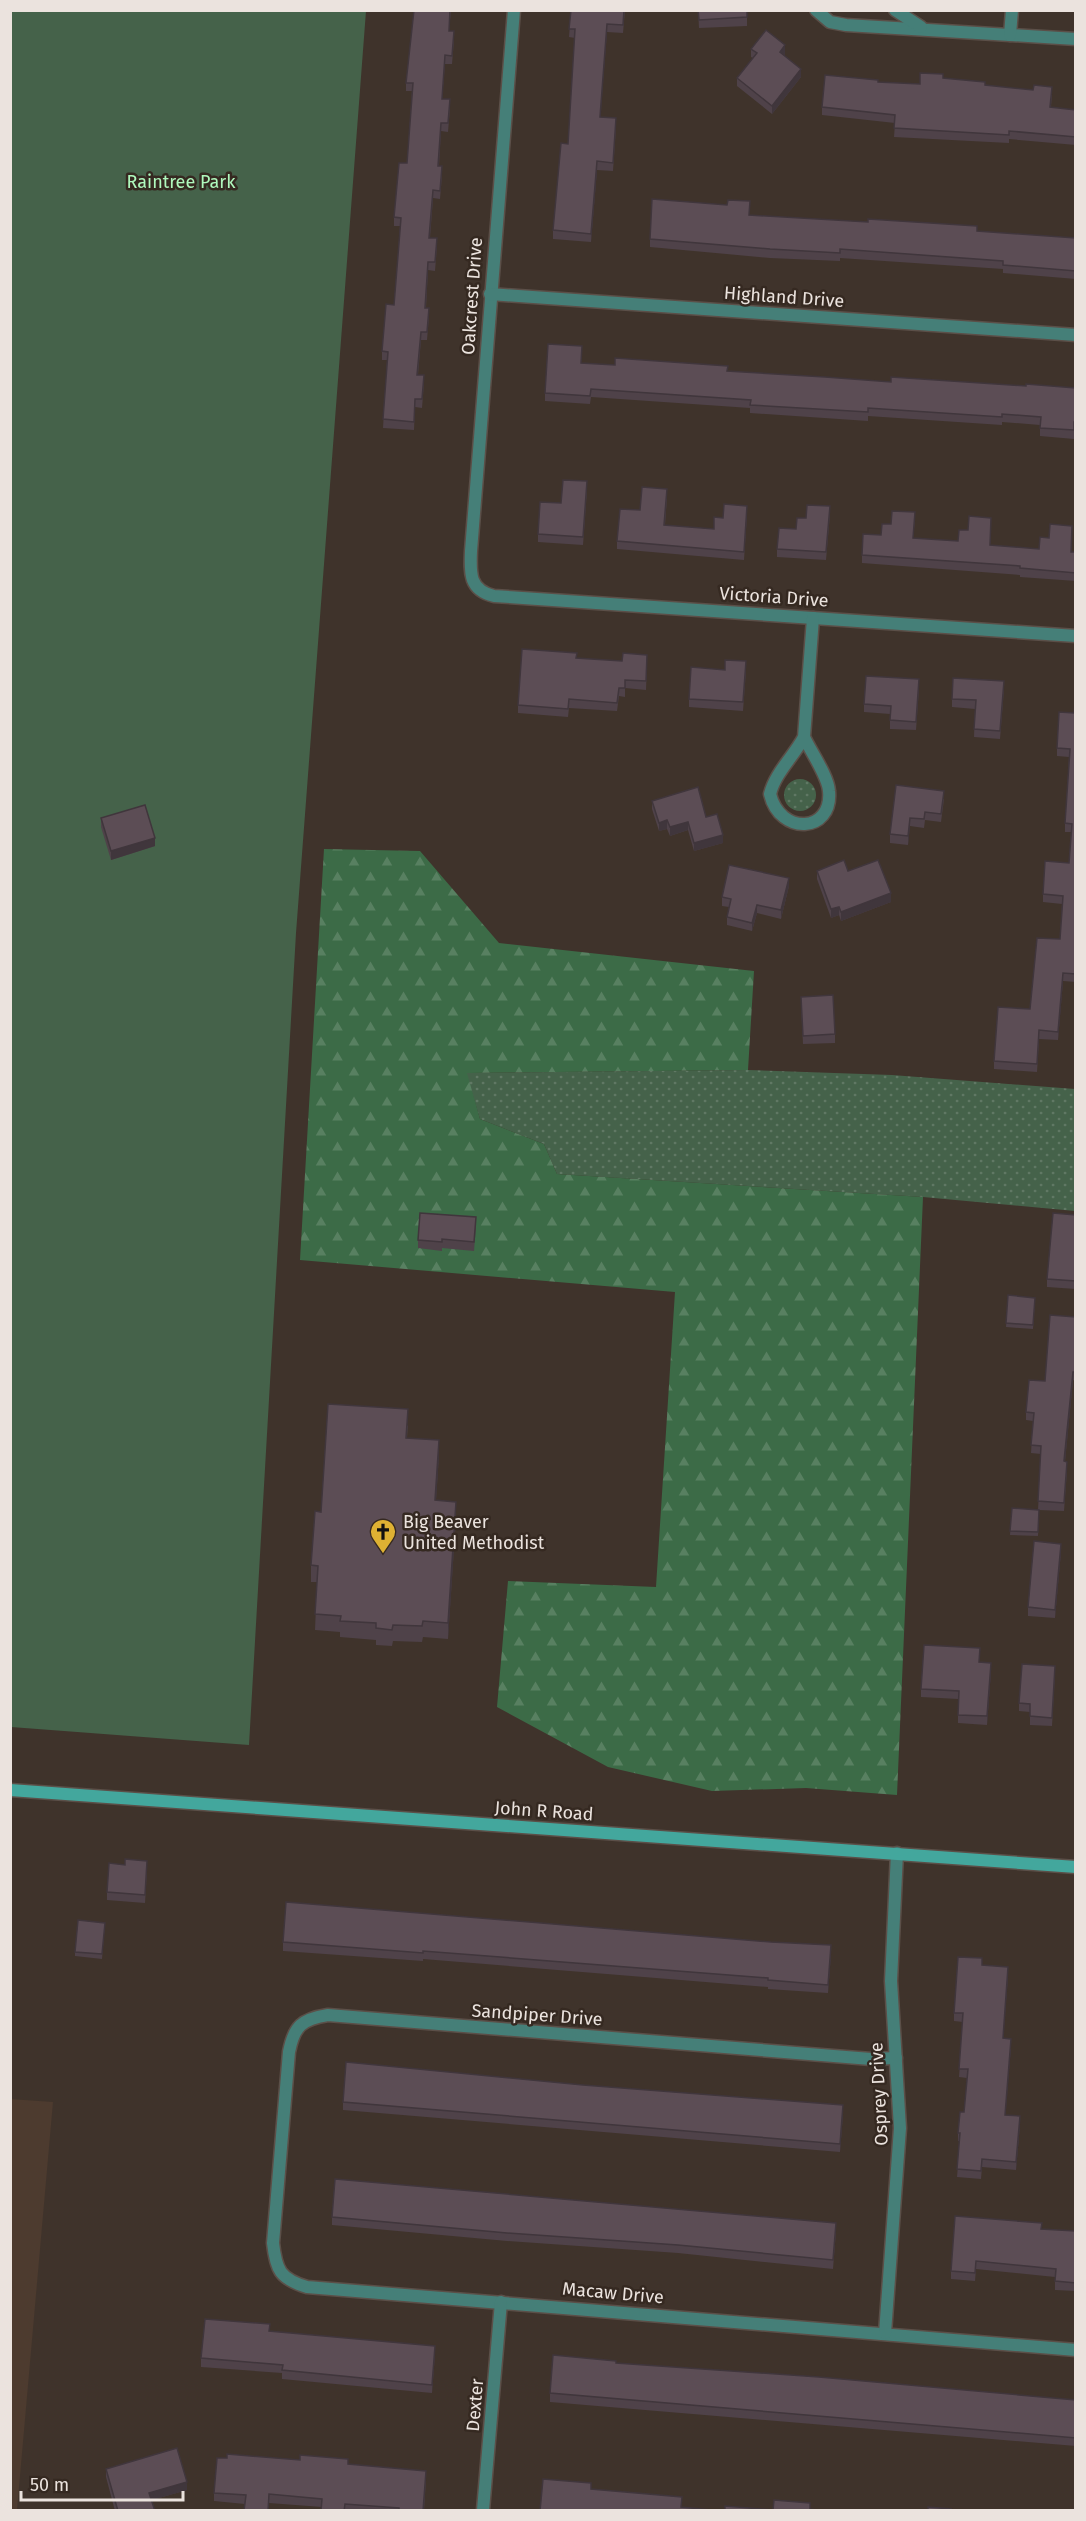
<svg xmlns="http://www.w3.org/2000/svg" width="1086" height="2521" viewBox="0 0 1086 2521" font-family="'Fira Sans',sans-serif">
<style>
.built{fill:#4d3b2f}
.grass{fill:url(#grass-dots)}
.forest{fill:url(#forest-firs)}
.park{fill:#45624a}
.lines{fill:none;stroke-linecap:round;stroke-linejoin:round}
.street-casing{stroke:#5b4f48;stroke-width:15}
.secondary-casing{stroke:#5b4f48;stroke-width:15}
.street{stroke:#457f78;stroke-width:12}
.secondary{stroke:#43a79d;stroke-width:12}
.wall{fill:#4f4249}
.shaded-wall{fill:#40363c}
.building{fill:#5c4d55;stroke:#40363c;stroke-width:1.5}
.labels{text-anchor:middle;stroke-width:5;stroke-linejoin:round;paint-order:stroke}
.park-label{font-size:18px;fill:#aff8bd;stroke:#352921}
.street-label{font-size:18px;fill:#ebe3de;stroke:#352921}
.poi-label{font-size:18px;fill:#ebe3de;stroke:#352921;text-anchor:start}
</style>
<defs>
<pattern id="grass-dots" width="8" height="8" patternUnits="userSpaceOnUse" patternTransform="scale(1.5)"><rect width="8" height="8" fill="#45624a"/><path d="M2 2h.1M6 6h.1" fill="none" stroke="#607864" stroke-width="1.8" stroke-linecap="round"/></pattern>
<pattern id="forest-firs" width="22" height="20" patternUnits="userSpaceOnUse" patternTransform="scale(1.5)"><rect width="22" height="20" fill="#3c6b47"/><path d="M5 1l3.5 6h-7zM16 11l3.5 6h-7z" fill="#588061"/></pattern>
</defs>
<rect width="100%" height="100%" fill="#3f332b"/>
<path class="built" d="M10,2099L53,2102L17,2510H10Z"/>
<g class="grass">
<circle cx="800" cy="795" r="16"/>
<path d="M748,1070L892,1075L1075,1089V1211L923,1197L557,1174L544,1144L480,1119L466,1073Z"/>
</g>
<path class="forest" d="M324,849L420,851L499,943L754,971L748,1070L467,1073L480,1119L544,1144L557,1174L923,1197L897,1795L806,1788L712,1791L608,1767L497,1707L508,1581L656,1587L675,1292L300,1260Z"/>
<path class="park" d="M11,11H366L296,933L249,1745L11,1727Z"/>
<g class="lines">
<defs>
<g id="street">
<path d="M514,10L471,551C470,573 469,590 494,596L1076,636"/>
<path d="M816,10L830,22L846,25L1076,39"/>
<path d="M895,10L921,27"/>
<path d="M1010,35L1012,10"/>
<path d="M490,294L1076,335"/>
<path d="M804,737C811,752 828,776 829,791C833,833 780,836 770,794C775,773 794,756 804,737L813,618"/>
<path d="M896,2058L871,2059L328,2015C302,2019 294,2026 289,2052L273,2243C276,2270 280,2279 307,2287L1076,2350"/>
<path d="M885,2333L900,2128L891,1981L897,1853"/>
<path d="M483,2510L501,2302"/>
</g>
<path id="secondary" d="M10,1790L1076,1867"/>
</defs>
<use href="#street" class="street-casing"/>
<use href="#secondary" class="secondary-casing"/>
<use href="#street" class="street"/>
<use href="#secondary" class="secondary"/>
</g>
<g class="wall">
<path d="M414,10H451L449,31L454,40L452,64H445L442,99L450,108L448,132L441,131L439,166L442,175L440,199L433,198L430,238L437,246L435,271L428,270L426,308L429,316L427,340H421L418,375L424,383L422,408L415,407L414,430L383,428L387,360H382V351L394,305L400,226H394V217L407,163L412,91H406V83Z"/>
<path d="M571,10H625L623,33L607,32L600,117L616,127L613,171L597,170L591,242L553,239V230L568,144L575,38L569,37Z"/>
<path d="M698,10H747V26L699,28Z"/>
<path d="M751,49L785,54L784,55L801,77L772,114L737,86V78L753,58L751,57Z"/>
<path d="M943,78L1052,95L1051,107L1076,110V145L1009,139V143L894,137L895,123L822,115V107L878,82L920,84Z"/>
<path d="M727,205L749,215L1076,238V279L1003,273V269L840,258V261L770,258L650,247V239Z"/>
<path d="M582,363L615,365L728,371L891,382L1076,388V430H1074V439L1040,436V425L1002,422V425L868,416V421L750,413V408L591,397L590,404L545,401V393Z"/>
<path d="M587,490L583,545L538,542V534Z"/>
<path d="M667,498L665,525L714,529L723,518L747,514L744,560L617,549V541L640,510Z"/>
<path d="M830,514L826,560L777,557V549L806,518Z"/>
<path d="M915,520L913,538L958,541L968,530L991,526L990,545L1039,549L1049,538L1072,534L1071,552H1076V581L1020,577V575L862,563V555L891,524Z"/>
<path d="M577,658L647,663L646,690L625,688V697L619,696L617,711L569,708L568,717L518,713V705Z"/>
<path d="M725,670H746L743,711L689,707V699Z"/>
<path d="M919,688L916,730L890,729V714L864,712V704Z"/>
<path d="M1004,689L1000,739L974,737L975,709L952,707V699Z"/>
<path d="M1076,694V982L1063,981L1058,1040L1039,1039L1037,1072L994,1069V1061L1030,1009L1060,939L1062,904L1043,902V894L1069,863L1071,832H1065V823L1069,757L1057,756V748L1074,713Z"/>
<path d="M896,785L944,799L941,822L925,820L924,828L910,826L908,845L890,843V834Z"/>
<path d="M652,801L706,817L723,843L694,851L688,830L670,836L667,829L659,831L652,809Z"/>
<path d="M101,818L155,846L111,860L101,827Z"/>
<path d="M817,871H848L891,902L841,921L839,915L831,918L817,879Z"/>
<path d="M789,886L781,919L757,913L752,931L727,925V917L729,907L722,906V897Z"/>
<path d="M801,1005L835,1034V1043L803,1044Z"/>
<path d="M1076,1215V1289L1047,1287V1279Z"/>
<path d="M476,1225L474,1251L442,1248V1251L418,1248V1240Z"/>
<path d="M1008,1295L1035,1298L1033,1329L1006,1327Z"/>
<path d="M1076,1317V1375L1075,1381L1073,1380L1065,1462L1067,1470L1064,1511L1038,1510L1041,1454L1031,1453L1033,1421L1026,1420V1412L1045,1381Z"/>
<path d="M408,1425L407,1438L439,1456L436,1500L456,1518L448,1639L423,1637L422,1642L393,1641L392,1646L376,1645V1640L340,1637V1632L315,1630L317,1582H311V1565L321,1512Z"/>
<path d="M1012,1508L1039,1510L1038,1536L1010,1535Z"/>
<path d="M1061,1552L1055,1618L1028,1616V1607Z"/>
<path d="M979,1662L991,1671L987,1725L958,1723V1699L921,1697V1689Z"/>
<path d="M1055,1674L1052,1726L1030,1725V1712L1019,1711V1703Z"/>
<path d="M125,1865L147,1869L145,1903L107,1900V1892Z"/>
<path d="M105,1923L102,1959L75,1956V1952Z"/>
<path d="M283,1942L831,1954L828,1993L768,1989V1987L423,1959V1961L283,1951Z"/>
<path d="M982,1965L1008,1976L1003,2038L1011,2047L1005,2115L1020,2125L1016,2170L982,2167L981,2179L957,2177L960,2141H958V2133L964,2112L967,2078L959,2077L963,2022L954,2021V2013Z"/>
<path d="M343,2102L843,2114L840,2152L343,2110Z"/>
<path d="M332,2217L836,2231L833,2269L678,2253L507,2241L332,2225Z"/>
<path d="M1042,2229L1076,2231V2291L1055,2290V2277L976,2269L975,2281L951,2279V2271Z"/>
<path d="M270,2331L435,2354L432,2393L282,2379V2373L201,2367V2358Z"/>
<path d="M616,2363L1076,2400V2446L550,2402V2393Z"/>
<path d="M348,2464L426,2479L424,2511H321L322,2507L269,2503L245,2504L214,2501V2493Z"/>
<path d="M106,2469L187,2490L152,2500L155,2511H115L106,2477Z"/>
</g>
<g class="shaded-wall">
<path d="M607,24V32L600,125V117Z"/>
<path d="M785,45V54L780,60V52Z"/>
<path d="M801,69V77L772,114V106Z"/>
<path d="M597,161V170L591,242V234Z"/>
<path d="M910,818V826L908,845V836Z"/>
<path d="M667,820V829L659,831V823Z"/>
<path d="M688,822V830L670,836V827Z"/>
<path d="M723,835V843L694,851V843Z"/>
<path d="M155,838V846L111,860V851Z"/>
<path d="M789,878V886L781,919V910Z"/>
<path d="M891,893V902L841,921V912Z"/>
<path d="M757,905V913L752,931V923Z"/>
<path d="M839,907V915L831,918V909Z"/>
<path d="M1063,973V981L1058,1040V1032Z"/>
<path d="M1073,1372V1380L1064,1470V1461Z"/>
<path d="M439,1440V1456L435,1516V1500Z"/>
<path d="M456,1502V1518L448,1639V1623Z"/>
<path d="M1061,1544V1552L1055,1618V1610Z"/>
<path d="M991,1663V1671L987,1725V1716Z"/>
<path d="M831,1945V1954L828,1993V1985Z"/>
<path d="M1008,1967V1976L1003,2046V2038Z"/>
<path d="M1011,2039V2047L1005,2123V2115Z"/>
<path d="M843,2105V2114L840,2152V2144Z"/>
<path d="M1020,2116V2125L1016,2170V2162Z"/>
<path d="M435,2346V2354L432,2393V2385Z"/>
<path d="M187,2482V2490L149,2501V2493Z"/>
</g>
<g class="building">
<path d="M414,10H450L449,31H454L452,56L445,55L442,99H450L448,123H441L438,166H442L440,191L433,190L429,238H437L435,262H428L425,308H429L427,332H421L417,375H424L422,399H415L414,422L383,419L388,352L382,351L386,304L394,305L401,218L394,217L399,163H407L413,83H406Z"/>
<path d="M571,10H624L623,25L607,24L600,117L616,118L613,163L597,161L591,234L553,230L561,143L568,144L575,29H569Z"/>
<path d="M698,10H747V17L699,20Z"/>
<path d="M766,30L785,45L780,52L801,69L772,106L737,78L757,53L751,49Z"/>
<path d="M920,73L943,74V78L985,82V85L1033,90L1034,85L1052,87L1050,107L1076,110V137L1009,131V135L894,128L895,115L822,107L825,75L878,80V82L920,84Z"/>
<path d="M652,199L727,205L728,200L750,201L749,215L868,222V219L977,226V231L1076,238V271L1003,265V261L840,249V253L770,249L650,239Z"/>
<path d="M548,344L582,346L581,363L615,365V358L728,366L727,371L825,377L891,382V377L1026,386V384L1076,388V422H1074V430L1040,428L1041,417L1002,414V417L868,408V412L750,405L751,400L591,389L590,396L545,393Z"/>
<path d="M563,480L587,481L583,537L538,534L540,502L561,503Z"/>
<path d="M642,487L667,489L664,525L714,529V517L723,518L724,504L747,506L744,552L617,541L620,509L640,510Z"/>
<path d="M807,505L830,506L826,552L777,549L779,528L796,529L797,518H806Z"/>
<path d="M892,511L915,512L913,538L958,541L959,530H968L969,516L991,518L990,545L1039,549L1040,537L1049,538L1050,524L1072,526L1071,552H1076V573L1020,568V566L862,555L863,534L881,535L882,524H891Z"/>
<path d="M522,649L577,653L576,658L622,661L623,653L647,655L646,681L625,680V688H619L617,703L569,699L568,709L518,705Z"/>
<path d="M725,660L746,661L743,702L689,699L691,667L725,670Z"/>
<path d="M866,676L919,679L916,722L890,720L891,706L864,704Z"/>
<path d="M953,678L1004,681L1000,731L974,729L976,700L952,699Z"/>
<path d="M1076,694V974L1063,973L1058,1032L1039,1030L1037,1064L994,1061L998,1007L1030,1009L1037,938L1060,939L1063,896L1043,894L1045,861L1069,863L1072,824L1065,823L1070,749L1057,748L1059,712L1074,713Z"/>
<path d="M896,785L944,791L941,814L925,812L924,819L910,818L908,836L890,834Z"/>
<path d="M698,787L706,817L717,814L723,835L694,843L688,822L670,827L667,820L659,823L652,801Z"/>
<path d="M145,805L155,838L111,851L101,818Z"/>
<path d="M844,860L848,871L878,860L891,893L841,912L839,907L831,909L817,871Z"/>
<path d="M729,865L789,878L781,910L757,905L752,923L727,917L731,899L722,897Z"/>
<path d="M833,995L835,1034L803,1036L801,997Z"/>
<path d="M420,1213L476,1217L474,1242L442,1239V1242L418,1240Z"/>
<path d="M1053,1213L1076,1215V1281L1047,1279Z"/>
<path d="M1008,1295L1035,1298L1033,1325L1006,1323Z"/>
<path d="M1050,1315L1076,1317V1367L1075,1372H1073L1064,1461L1067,1462L1064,1503L1038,1501L1041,1446L1031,1445L1034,1413L1026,1412L1029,1380L1045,1381Z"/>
<path d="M328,1404L408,1409L406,1438L439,1440L435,1500L456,1502L448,1623L423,1621L422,1626L393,1625L392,1630L376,1628V1623L340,1621L341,1616L315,1614L318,1566L311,1565L315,1511L321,1512Z"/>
<path d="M1012,1508L1039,1510L1038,1532L1010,1531Z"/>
<path d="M1034,1541L1061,1544L1055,1610L1028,1607Z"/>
<path d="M924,1645L980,1648L979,1662L991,1663L987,1716L958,1715L959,1691L921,1689Z"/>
<path d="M1022,1664L1055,1666L1052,1718L1030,1716V1704L1019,1703Z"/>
<path d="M125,1859L147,1861L145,1895L107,1892L109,1863L125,1865Z"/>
<path d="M286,1902L771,1942L831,1945L828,1985L768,1980V1978L423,1951V1953L283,1942Z"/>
<path d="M78,1920L105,1923L102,1954L75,1952Z"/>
<path d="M958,1957L982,1958V1965L1008,1967L1003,2038L1011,2039L1005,2115L1020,2116L1016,2162L982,2159L981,2171L957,2169L960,2133H958L960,2112H964L968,2069H959L963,2013H954Z"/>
<path d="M346,2062L583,2085L843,2105L840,2144L343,2102Z"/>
<path d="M335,2179L836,2223L833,2260L678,2245L507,2233L332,2217Z"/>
<path d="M955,2216L1042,2223L1041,2229L1076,2231V2283L1055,2281L1056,2269L976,2261L975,2273L951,2271Z"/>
<path d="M205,2319L270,2324L269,2331L435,2346L432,2385L282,2370L283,2365L201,2358Z"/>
<path d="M553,2355L616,2361V2363L819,2377L1076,2400V2438L550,2393Z"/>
<path d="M177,2448L187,2482L149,2493L155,2511H118L106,2469Z"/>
<path d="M227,2454L300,2460V2455L348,2459V2464L426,2471L423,2511H399V2508L345,2504L344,2511H321L322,2499L269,2494L268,2511H244L246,2495L214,2493L217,2458H227Z"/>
<path d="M543,2479L591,2483V2489L682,2497L681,2507L722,2511H540Z"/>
<path d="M774,2500L810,2503V2509L823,2511H725V2506L773,2510Z"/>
<path d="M928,2507L951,2509L950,2511H928Z"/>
</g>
<defs>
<symbol id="church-pin" viewBox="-11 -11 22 30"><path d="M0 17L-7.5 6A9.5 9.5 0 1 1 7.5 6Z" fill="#deb133" stroke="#352921"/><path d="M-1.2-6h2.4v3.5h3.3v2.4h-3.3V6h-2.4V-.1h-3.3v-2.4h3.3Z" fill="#111"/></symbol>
</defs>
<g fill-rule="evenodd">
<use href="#church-pin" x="368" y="1517" width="30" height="40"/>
</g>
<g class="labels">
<g class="park-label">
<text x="181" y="188">Raintree Park</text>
</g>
<g class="street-label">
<text transform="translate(472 296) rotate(-86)" y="6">Oakcrest Drive</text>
<text transform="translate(784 297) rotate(4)" y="6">Highland Drive</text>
<text transform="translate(774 597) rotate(4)" y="6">Victoria Drive</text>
<text transform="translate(544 1811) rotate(4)" y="6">John R Road</text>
<text transform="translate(537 2015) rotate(4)" y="6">Sandpiper Drive</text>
<text transform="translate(879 2094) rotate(-93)" y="6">Osprey Drive</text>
<text transform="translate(613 2293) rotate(5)" y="6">Macaw Drive</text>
<text transform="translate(475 2405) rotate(-85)" y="6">Dexter</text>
</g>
<g class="poi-label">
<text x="403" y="1528">Big Beaver<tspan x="403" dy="21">United Methodist</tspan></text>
</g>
</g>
<rect width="1086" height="2521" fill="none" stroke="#ebe3de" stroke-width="24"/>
<path d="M21 2491v9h162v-9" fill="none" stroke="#ebe3de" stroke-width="3"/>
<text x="30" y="2491" font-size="18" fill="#ebe3de" stroke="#352921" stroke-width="4.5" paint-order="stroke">50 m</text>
</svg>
